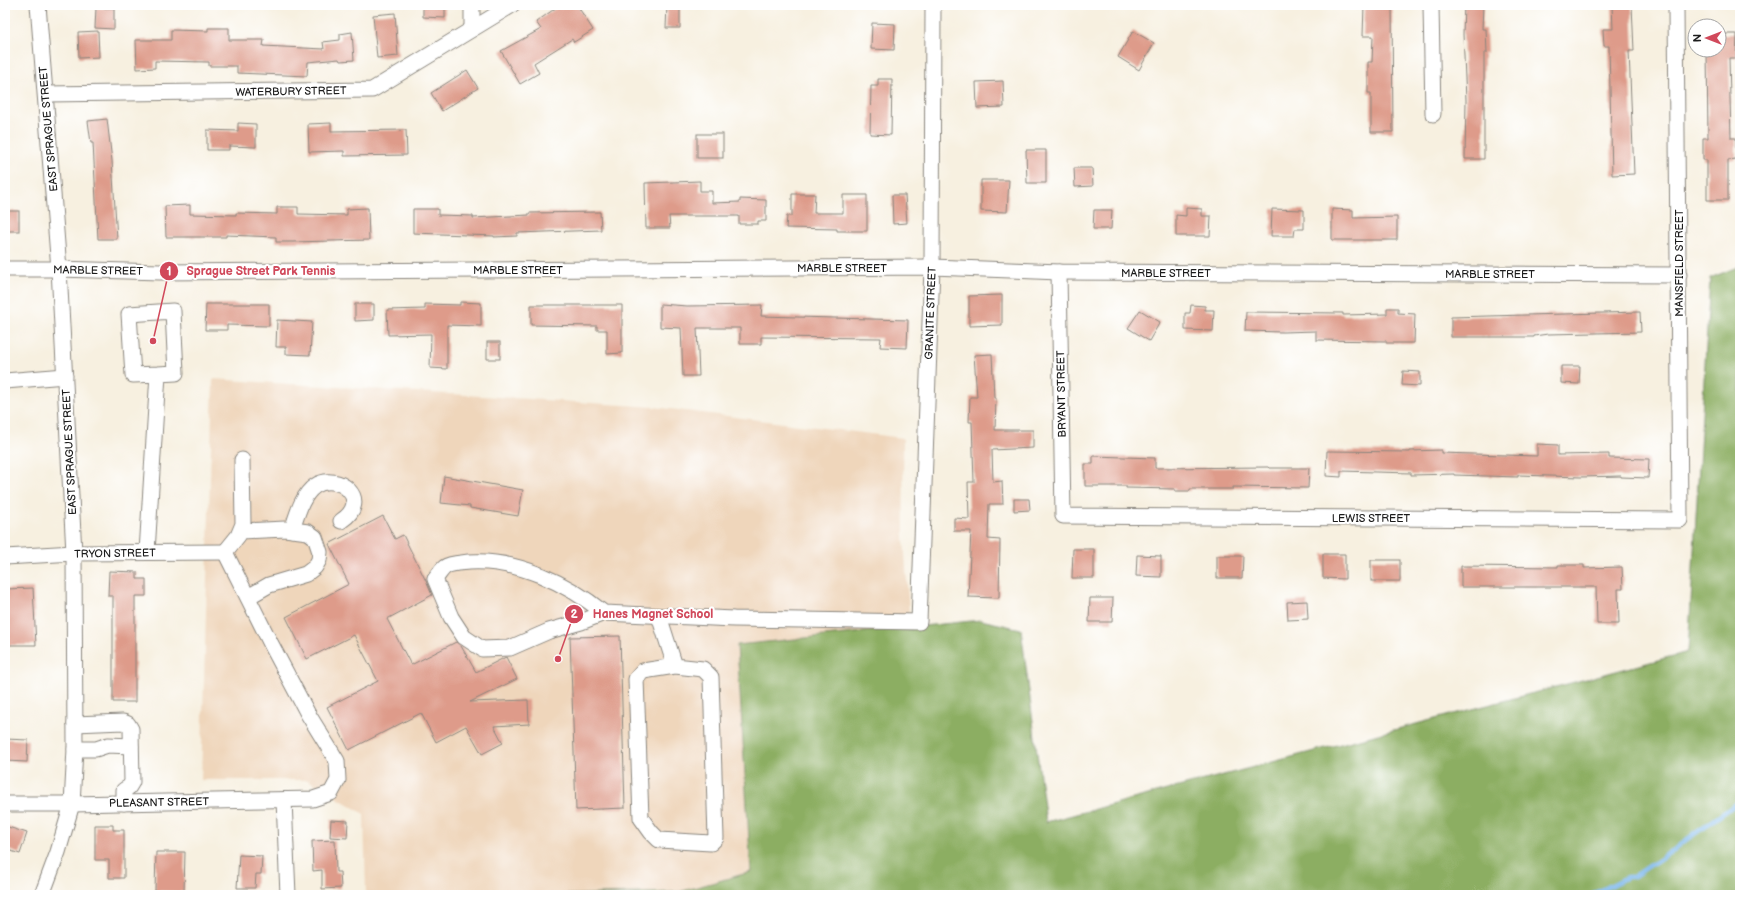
<svg xmlns="http://www.w3.org/2000/svg" width="1745" height="900" viewBox="0 0 1745 900" font-family="'Balsamiq Sans',sans-serif">
<style>
.built{fill:#efd6bb}
.forest{fill:#8cae62;stroke:#54653f}
.lines{fill:none;stroke-linecap:round;stroke-linejoin:round}
.stream{stroke:#79b6ec;stroke-width:4.5}
.building{fill:#de9b8a}
.minor-casing{stroke:#8a867e;stroke-width:17}
.minor{stroke:#fff;stroke-width:15}
.labels{text-anchor:middle;stroke-width:4;stroke-linejoin:round;paint-order:stroke}
.street-label{font-size:11px;fill:#1c1c1c;stroke:#fff}
.leader{fill:none;stroke:#d1495b;stroke-width:1.5}
.callout-dot{fill:#d1495b;stroke:#fff;stroke-width:1.5}
.mark-label{font-size:12px;text-anchor:middle;font-weight:bold;fill:#fff}
.callout-label{font-size:12px;text-anchor:middle;font-weight:bold;fill:#d1495b;stroke:#fff;stroke-width:4;stroke-linejoin:round;paint-order:stroke}
</style>
<rect width="100%" height="100%" fill="#fff"/>
<filter id="ink" filterUnits="userSpaceOnUse"><feTurbulence type="fractalNoise" baseFrequency=".025" numOctaves="2"/><feDisplacementMap in="SourceGraphic" scale="8" xChannelSelector="R" yChannelSelector="G"/><feConvolveMatrix kernelMatrix="1 2 1 2 8 2 1 2 1" color-interpolation-filters="sRGB"/></filter>
<filter id="wash" filterUnits="userSpaceOnUse"><feTurbulence type="fractalNoise" baseFrequency=".012" numOctaves="4" result="noise"/><feDisplacementMap in="SourceGraphic" scale="16" xChannelSelector="R" yChannelSelector="G"/><feGaussianBlur stdDeviation="0.9" result="paint"/><feColorMatrix in="noise" values="0 0 0 0 0 0 0 0 0 0 0 0 0 0 0 0 0 1.4 0 .05"/><feComposite in="paint" operator="in"/></filter>
<g filter="url(#wash)">
<rect width="100%" height="100%" fill="#f7f0e0"/>
<path class="built" d="M213,379L654,407L903,438L904,538L928,895H366L364,814L308,780H201Z"/>
<path class="forest" d="M1740,266V895H560L679,892L751,872L737,645L981,620L1021,629L1046,822L1688,652L1710,278Z"/>
<g class="lines">
<path class="stream" d="M1592,895L1627,877H1633L1664,856L1674,851L1682,843L1740,801"/>
</g>
<g id="blocks">
<g class="building">
<path d="M423,5H445V18L423,17Z"/>
<path d="M560,5H577L593,30L574,42L572,39L534,63L539,73L520,84L501,51L541,29L536,22Z"/>
<path d="M667,5H680V28H666Z"/>
<path d="M1364,5H1392L1393,132H1371V93H1368V62H1372L1373,36H1363Z"/>
<path d="M1464,5H1483L1482,29H1486L1487,53H1484V159H1465L1466,100L1463,34Z"/>
<path d="M1612,5H1632L1634,51H1629L1634,174L1612,175L1609,46H1604L1603,29H1613Z"/>
<path d="M96,8H114V29L95,28Z"/>
<path d="M395,13L398,56L377,58L373,15Z"/>
<path d="M872,23L895,24L894,50L871,49Z"/>
<path d="M208,28H229V40H264L263,46L324,49L323,42L340,40V34L352,32L354,60L340,61L339,59L308,62L307,76L237,73V66H209V62L155,61V68L137,69L136,40H171V30L208,31Z"/>
<path d="M98,31L99,57L79,58L78,32Z"/>
<path d="M1133,31L1154,43L1139,70L1118,57Z"/>
<path d="M1719,34H1737L1736,58H1729L1731,138H1736V159L1728,160V200H1707V160H1703V138H1708L1707,50H1719Z"/>
<path d="M467,70L478,88L442,111L431,93Z"/>
<path d="M878,79H892L891,135L870,134L871,86H878Z"/>
<path d="M1003,81L1004,107L977,108L976,82Z"/>
<path d="M107,119L112,161L117,239H98L93,143H91L88,121Z"/>
<path d="M238,123L256,124V147L229,146V150H207V130L238,131Z"/>
<path d="M331,123V131L406,130L407,155L344,156V151L309,152L308,124Z"/>
<rect x="697" y="134" width="26" height="24"/>
<path d="M1026,150H1046V183H1027Z"/>
<path d="M1074,168H1092L1093,186L1075,187Z"/>
<path d="M981,180H1009L1007,212L981,211Z"/>
<path d="M700,181V191H712V203L740,202V199L766,200V221H758V224H739V216H669L670,228H646L645,183Z"/>
<path d="M792,194H815L814,213H843V195H867V231H837V229L786,228L787,216H792Z"/>
<path d="M892,195H905L907,223L893,224Z"/>
<path d="M190,205V214L236,215V213L277,214V207H298V214L347,215V209L368,208L369,240L293,242H276V237L226,235V237H166L165,206Z"/>
<path d="M1186,208L1202,209V216H1211L1210,236H1176V215L1186,216Z"/>
<path d="M413,209H438V215L473,216V218L529,215V213L600,212L601,230L517,233V236L494,237V236L413,233Z"/>
<path d="M1272,209L1304,210V229H1295L1294,236H1271Z"/>
<path d="M1332,209L1353,210V218L1397,217V240H1332Z"/>
<path d="M1094,210H1112L1111,229H1093Z"/>
<rect x="5" y="211" width="14" height="20"/>
<path d="M1002,295V325L969,326V296Z"/>
<path d="M460,302L481,303V326L447,325V369L430,368L431,334L388,335L387,310L425,309V304L460,305Z"/>
<path d="M206,304H269V326L227,325V330H205Z"/>
<path d="M355,304H374V320L355,321Z"/>
<path d="M660,304L687,306L762,305L761,316L908,320L907,348L880,347L881,338L761,337V344H740V328H697L699,376H683L681,328L660,327Z"/>
<path d="M531,305H622V353L607,354V330H597V326L531,325Z"/>
<path d="M1191,305L1205,306V310H1214L1213,331L1185,330V313H1190Z"/>
<path d="M1387,308H1398V313L1415,314L1414,343H1386V341L1316,340V331L1283,332L1245,331L1246,312L1343,313V315L1387,314Z"/>
<path d="M1140,310L1160,322L1149,341L1128,328Z"/>
<path d="M1640,312L1641,332L1548,334L1534,336V337H1451V317Z"/>
<path d="M277,320L312,322L310,355L286,354V347H276Z"/>
<rect x="487" y="342" width="13" height="17"/>
<path d="M992,354L994,398H996L995,430H1033V448L992,450L993,482L1002,481L1003,504H989L988,539L1000,540L999,598L968,597L971,531H954V518L969,519L968,482H974L972,422H969L970,397H977L974,355Z"/>
<path d="M1561,366H1580L1579,384L1561,383Z"/>
<path d="M1403,371L1420,372V386L1402,385Z"/>
<path d="M1537,444L1558,445V455L1609,454V458L1649,459L1648,478L1621,477V476L1581,477L1518,475V477L1454,475V474L1411,475V473L1341,471V477L1326,476L1327,451L1410,452V451L1441,450V453L1537,456Z"/>
<path d="M1093,456L1155,458V468L1268,467L1269,468H1309L1308,488L1233,487V489H1190V491H1175V489L1126,488V486H1085V464H1093Z"/>
<path d="M444,476L523,490L518,516L470,508V506L441,503Z"/>
<path d="M1014,499H1029L1030,510L1014,511Z"/>
<path d="M383,516L395,539L403,535L426,581L432,595L387,619L411,665L456,642L461,646L476,672L506,657L517,679L470,702L528,700L529,724L494,726L503,743L482,754L466,726L436,742L421,713L349,750L327,707L378,681L354,635L307,659L286,617L349,584L329,544Z"/>
<path d="M1073,549H1094V578H1072Z"/>
<path d="M1323,554H1345V579L1323,578Z"/>
<path d="M1137,555L1161,556V577L1136,576Z"/>
<path d="M1217,556H1243L1242,578H1217Z"/>
<rect x="1371" y="560" width="29" height="21"/>
<path d="M1558,565H1584V568L1622,567L1623,589H1618L1619,624H1597L1596,587H1461V566L1558,567Z"/>
<path d="M109,571L137,572V579H146V596H135V702H113V596H108Z"/>
<path d="M33,588L36,645H5V589Z"/>
<path d="M1090,598H1113L1112,622H1089Z"/>
<path d="M1307,601L1308,619L1288,620L1287,602Z"/>
<path d="M620,636L625,808L576,810L570,637Z"/>
<path d="M5,739L28,740L27,762L5,761Z"/>
<path d="M331,820L348,821L347,838L330,837Z"/>
<path d="M95,825H113V830H124V878H109V860H95Z"/>
<path d="M5,826L27,833L20,854L5,849Z"/>
<path d="M335,840L336,872H340L341,888L322,889V870L313,871L312,841Z"/>
<path d="M156,852H185L184,892L155,891Z"/>
<path d="M239,855L262,856L261,874H256L255,888H237Z"/>
</g>
</g>
</g>
<g filter="url(#ink)">
<use href="#blocks" fill-opacity="0" stroke="#8a867e" stroke-width="1"/>
<g class="lines">
<defs>
<g id="minor">
<path d="M38,5L59,269L74,553L75,749L72,804L58,852L42,895"/>
<path d="M1431,5L1433,114"/>
<path d="M472,29V5"/>
<path d="M46,94L372,90L512,5"/>
<path d="M5,269H59L160,272L932,267L1059,272L1679,275"/>
<path d="M1059,272L1063,516L1680,520L1676,5"/>
<path d="M5,381L65,376"/>
<path d="M292,530C297,515 302,495 315,486C338,471 373,500 341,521"/>
<path d="M241,531L285,529L308,532L315,537L320,552L319,560L315,567L306,574L269,585L248,597"/>
<path d="M147,552L158,374L133,375L129,314L173,311L176,373L158,374"/>
<path d="M225,552L238,536L243,524L242,460"/>
<path d="M5,557L74,553L225,552"/>
<path d="M604,613C567,583 517,559 469,562C462,563 450,563 445,567C441,570 438,576 435,579L451,617L464,637L482,649L510,648L549,631L581,622L604,613L734,619L919,622L932,267L933,5"/>
<path d="M659,616L675,666L643,671L636,679L641,818L651,832L659,840L711,843L716,838L711,677L703,669L675,666"/>
<path d="M75,724L123,722L128,724L131,729L132,782L129,787L124,790V803"/>
<path d="M75,749H96L108,745L131,746"/>
<path d="M284,800L288,895"/>
<path d="M5,804H72L313,799L331,793L338,780L337,761L308,714L271,644L225,552"/>
</g>
</defs>
<use href="#minor" class="minor-casing"/>
<use href="#minor" class="minor"/>
</g>
</g>
<g class="labels">
<g class="street-label">
<text transform="translate(291 91) rotate(-1)" y="4">WATERBURY STREET</text>
<text transform="translate(48 129) rotate(-95)" y="4">EAST SPRAGUE STREET</text>
<text transform="translate(1679 263) rotate(-90)" y="4">MANSFIELD STREET</text>
<text x="842" y="272">MARBLE STREET</text>
<text transform="translate(98 270) rotate(1)" y="4">MARBLE STREET</text>
<text x="518" y="274">MARBLE STREET</text>
<text x="1166" y="277">MARBLE STREET</text>
<text x="1490" y="278">MARBLE STREET</text>
<text transform="translate(930 313) rotate(-88)" y="4">GRANITE STREET</text>
<text transform="translate(1061 394) rotate(-91)" y="4">BRYANT STREET</text>
<text transform="translate(69 452) rotate(-93)" y="4">EAST SPRAGUE STREET</text>
<text x="1371" y="522">LEWIS STREET</text>
<text transform="translate(115 553) rotate(-1)" y="4">TRYON STREET</text>
<text transform="translate(159 802) rotate(-1)" y="4">PLEASANT STREET</text>
</g>
</g>
<path class="leader" d="M153 341L169 271M558 659L574 614"/>
<g class="callout-dot">
<circle cx="153" cy="341" r="4"/>
<circle cx="558" cy="659" r="4"/>
<circle cx="169" cy="271" r="10"/>
<circle cx="574" cy="614" r="10"/>
</g>
<g class="mark-label">
<text x="169" y="275">1</text>
<text x="574" y="618">2</text>
</g>
<g class="callout-label">
<text x="261" y="275">Sprague Street Park Tennis</text>
<text x="653" y="618">Hanes Magnet School</text>
</g>
<rect width="1745" height="900" fill="none" stroke="#fff" stroke-width="20"/>
<g transform="translate(1707 38) rotate(270)"><circle r="19" fill="#ffffff" stroke="#a4a4a4"/>
<path d="M0-3L7 15L0 10L-7 15Z" fill="#d1495b"/>
<text y="-6" font-size="11" font-weight="bold" text-anchor="middle" fill="#1c1c1c">N</text>
</g>
</svg>
